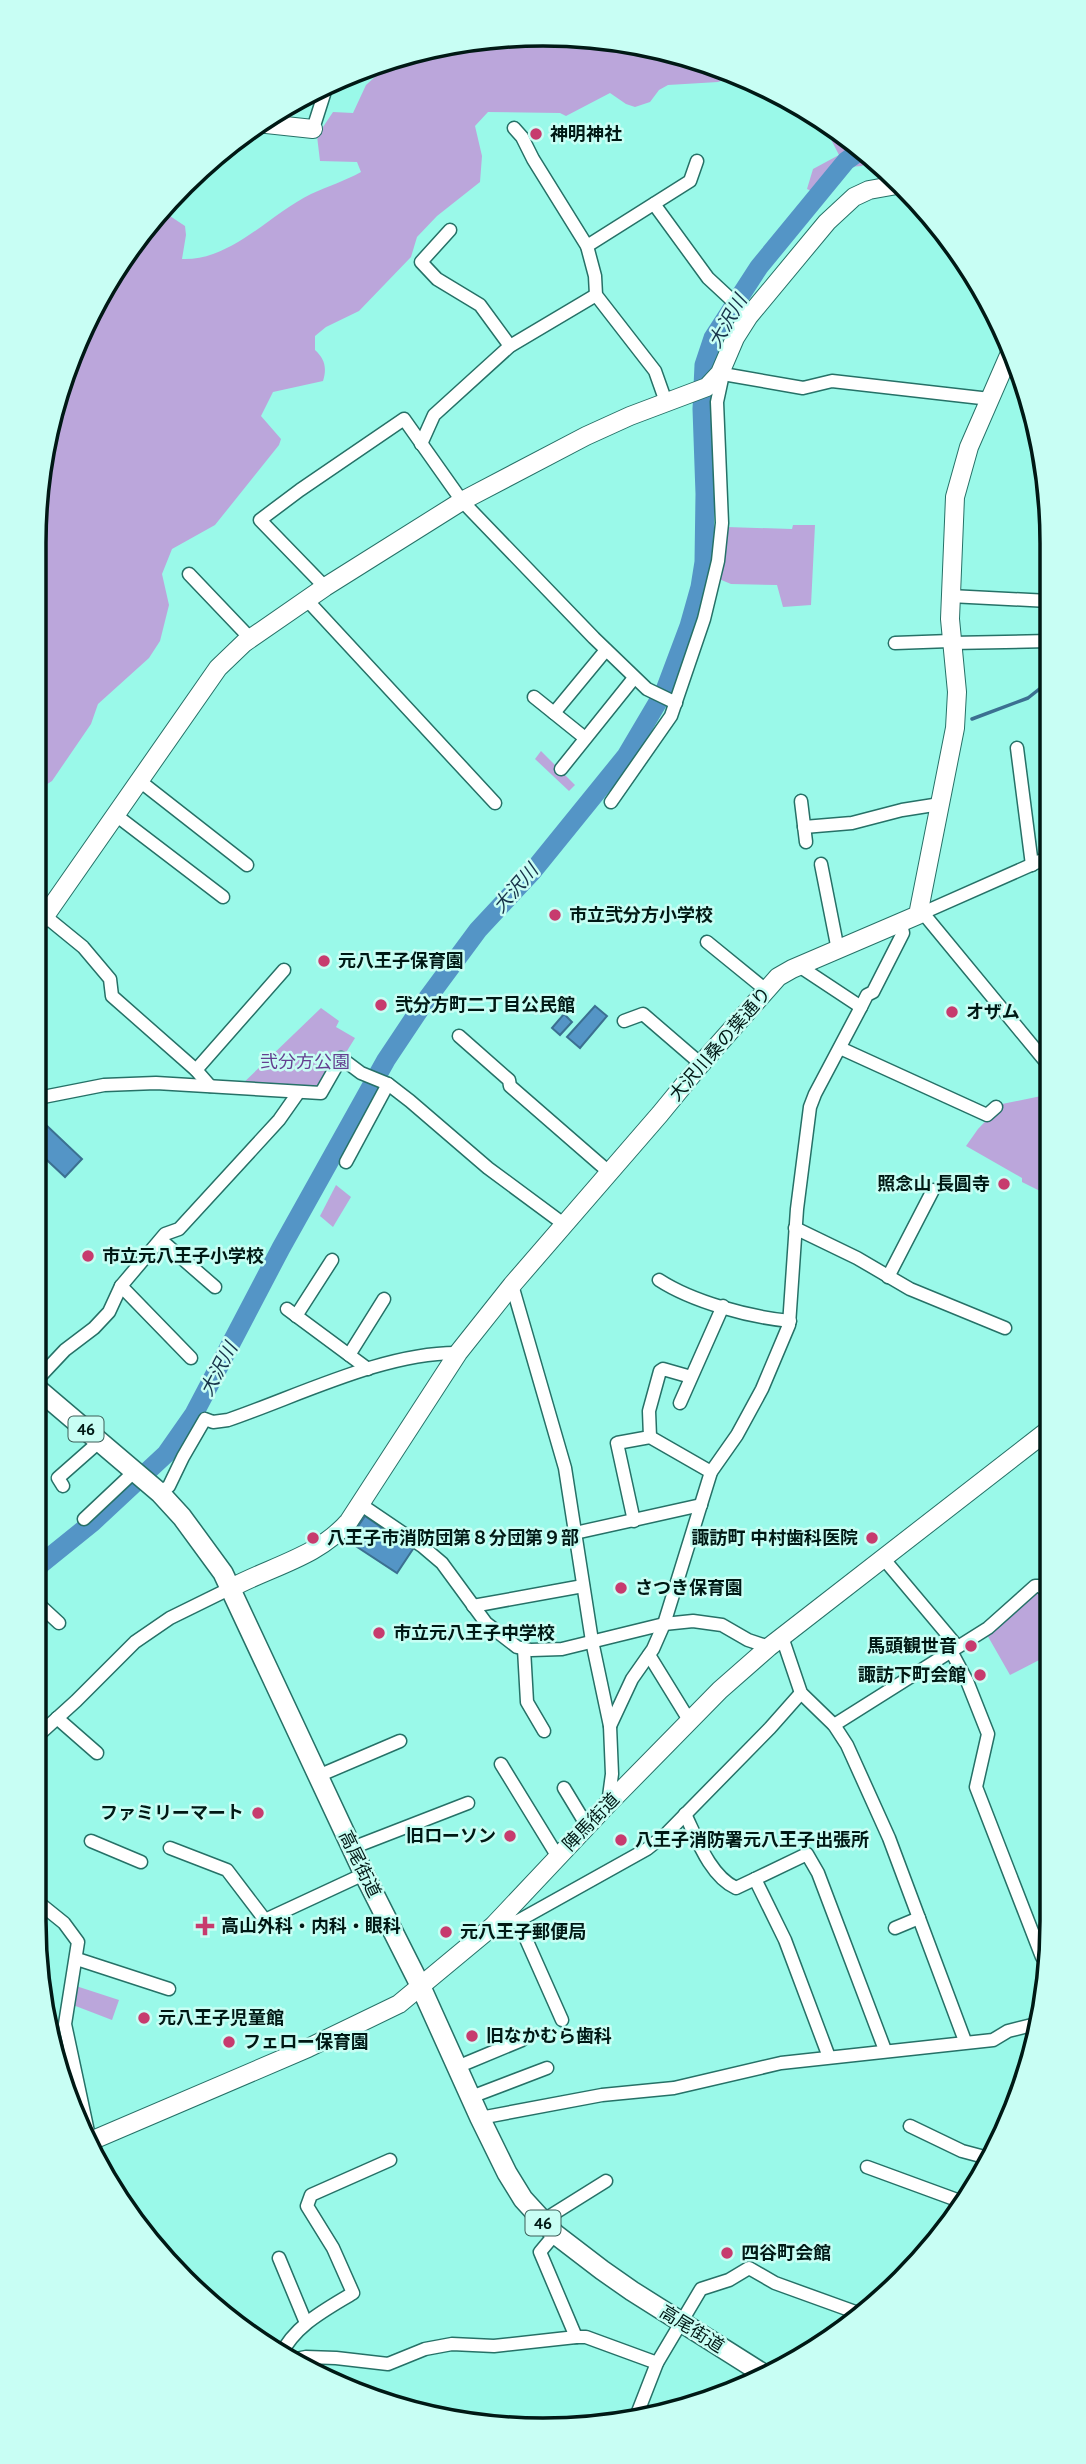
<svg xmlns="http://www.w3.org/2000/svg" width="1086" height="2464" viewBox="0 0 1086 2464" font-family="'PT Sans','Noto Sans JP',sans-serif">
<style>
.green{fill:#bba6db}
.water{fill:#5495c6;stroke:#3b7091;stroke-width:2}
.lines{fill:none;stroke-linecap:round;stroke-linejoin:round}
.stream{stroke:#3b7091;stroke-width:3.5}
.river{stroke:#5495c6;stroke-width:19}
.street-casing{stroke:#267167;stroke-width:15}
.secondary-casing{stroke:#267167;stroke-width:20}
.primary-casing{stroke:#267167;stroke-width:22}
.street{stroke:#fff;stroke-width:12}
.secondary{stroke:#fff;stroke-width:18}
.primary{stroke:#fff;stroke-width:19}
.poi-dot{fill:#c73b6e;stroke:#c8fef4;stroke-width:2.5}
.labels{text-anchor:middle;stroke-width:5;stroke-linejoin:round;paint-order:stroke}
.shield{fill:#c8fef4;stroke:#3c5e58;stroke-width:2}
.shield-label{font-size:16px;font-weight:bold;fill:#001915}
.poi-label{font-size:18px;font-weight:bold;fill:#001915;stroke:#c8fef4;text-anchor:start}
.street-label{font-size:18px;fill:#001915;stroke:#c8fef4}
.park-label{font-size:18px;fill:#644090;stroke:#c8fef4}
.water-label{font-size:19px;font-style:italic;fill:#163248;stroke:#c8fef4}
.rim{fill:none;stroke:#001915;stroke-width:3.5}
</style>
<rect width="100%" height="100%" fill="#9af9e9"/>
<g class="green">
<path d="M543,35L610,38L707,60L737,75L718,82L668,85L659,90L650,102L635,107L626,104L610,93L566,116L560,113L488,112L475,126L482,156L480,182L437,216L417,237L411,257L359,311L326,327L315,336V350C325,359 327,368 323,381L273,392L261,416L281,439L279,445L215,525L172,549L162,574L169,605L160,641L149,658L98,704L91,724L52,781L33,793V543L46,517V508L40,503L60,379L102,288L154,215L170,216L185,226L186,235L182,259C231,261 270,214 311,194C328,186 345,181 361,172L357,162L320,161L317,136L333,112L353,113L366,85L398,56L411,51L448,44L460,47L499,40L523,48Z"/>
<path d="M819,116L827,119L870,160L862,166L847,167L821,195L807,189L813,169L839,155Z"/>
<path d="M793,525H815L811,605L783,607L777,585L731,584L719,579L727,527L792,529Z"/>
<path d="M541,751L575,785L569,791L535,759Z"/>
<path d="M321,1008L339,1021L336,1027L355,1038L321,1093L238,1088Z"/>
<path d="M1046,1095L1050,1104L1051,1212L1039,1206L1046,1194L1022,1182V1178L966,1146L978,1129L1002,1104Z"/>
<path d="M336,1185L351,1197L333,1227L320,1216Z"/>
<path d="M1036,1590L1052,1601L1040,1609L1052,1630V1669L1045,1657L1010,1675L986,1633Z"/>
<path d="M76,1986L119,2000L112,2020L73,2005Z"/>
</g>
<g class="water">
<path d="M595,1006L607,1016L580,1048L567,1037Z"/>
<path d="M564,1014L572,1022L560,1035L552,1028Z"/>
<path d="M45,1124L82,1159L65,1177L33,1147V1136Z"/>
<path d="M365,1516L413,1549L397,1573L348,1541Z"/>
</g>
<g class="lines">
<g class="stream">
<path d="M972,719L1028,698L1047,683"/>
<path d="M370,1086L375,1087"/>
<path d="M33,1534L53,1557"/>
</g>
<path class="river" d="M33,1576L41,1564L93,1522L166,1454L194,1414L281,1248L386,1060L424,1003L478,930L532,872L626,756L665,690L689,626L700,587L704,562L705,494L702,409L704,365L713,338L759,267L823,189L846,161L860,151"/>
<defs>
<g id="street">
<path d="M514,128L522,137L533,159L587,246L595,276L596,295L655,371L666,402"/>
<path d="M313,129L326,88L332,80"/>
<path d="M206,164L213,163L216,154"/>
<path d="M654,204L708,278L749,316"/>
<path d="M450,230L421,262L437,279L480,305L510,346"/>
<path d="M587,246L690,181L697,161"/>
<path d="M723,374L803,388L832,381L990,399"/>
<path d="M421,444L434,415L510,346L596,295"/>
<path d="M189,574L250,638"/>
<path d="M325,587L260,520L300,490L404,419L462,501L594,638L647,689L676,703"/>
<path d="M950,596L1049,601"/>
<path d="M307,600L495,803"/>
<path d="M895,643L950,641"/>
<path d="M951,643L1049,641"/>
<path d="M1049,688V689"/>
<path d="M534,697L585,738"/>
<path d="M554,713L606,650"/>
<path d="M1017,748L1032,865"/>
<path d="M561,769L634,678"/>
<path d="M141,782L247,865"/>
<path d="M801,801L806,842"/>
<path d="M611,802L671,716L704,619L718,561L722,523L717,402L723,374L721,373"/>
<path d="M117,816L223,897"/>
<path d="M804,827L852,823L902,810L940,804"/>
<path d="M821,864L838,950"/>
<path d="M923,913L1050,1067"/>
<path d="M918,915L1049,857"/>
<path d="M45,916L83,947L110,979L112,996L196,1070L210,1086"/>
<path d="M707,942L766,990"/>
<path d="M799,966L861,1007"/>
<path d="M624,1021L643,1014L701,1064"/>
<path d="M459,1036L509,1080L510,1086L610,1173"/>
<path d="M840,1048L987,1115L996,1107"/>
<path d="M196,1070L284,970"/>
<path d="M33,1099L104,1085L156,1083L321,1093L341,1058L361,1073L388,1084L410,1101L488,1168L565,1225"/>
<path d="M346,1162L388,1084"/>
<path d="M795,1228L857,1258L910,1289L1005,1328"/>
<path d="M161,1240L215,1287"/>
<path d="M888,1277L933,1190"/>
<path d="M659,1280C693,1302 749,1317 790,1321"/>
<path d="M512,1285L565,1468L592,1641L610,1726L612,1774L608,1804"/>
<path d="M121,1286L191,1358"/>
<path d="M287,1309L368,1369"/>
<path d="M296,1316L332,1260"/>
<path d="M349,1355L384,1299"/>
<path d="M33,1384L65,1350L94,1328L109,1312L121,1286L165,1234L179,1229L279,1120L298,1093"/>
<path d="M680,1403L723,1306"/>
<path d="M650,1437L649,1411L660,1371L663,1369L691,1377"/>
<path d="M63,1486L58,1478L100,1441"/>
<path d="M160,1493L169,1486L183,1457L205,1419L213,1422L228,1420C298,1396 385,1352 458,1353"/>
<path d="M360,1504L422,1546L442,1563L486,1623L517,1647L531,1650L562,1649L664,1624L693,1621L722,1625L748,1640L769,1647"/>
<path d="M84,1519L135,1471"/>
<path d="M634,1521L617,1443L650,1437L711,1472"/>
<path d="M575,1533L701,1505"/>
<path d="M883,1558L957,1646"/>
<path d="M33,1599L59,1623"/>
<path d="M473,1606L583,1586"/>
<path d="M782,1637L801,1693L834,1725L847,1745L889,1838L965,2041"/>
<path d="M524,1649L527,1702L544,1731"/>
<path d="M951,1651L967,1681L988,1734L976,1787L1042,1957"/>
<path d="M649,1655L689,1720"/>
<path d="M57,1718L97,1753"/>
<path d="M834,1725L988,1628L1035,1586H1040L1052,1596"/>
<path d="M610,1726L632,1679L653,1649L664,1624L711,1472L737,1435L762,1389L789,1325L797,1209L810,1107L815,1094L861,1007L867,995L873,992L903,933L901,924"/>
<path d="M33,1740L76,1701L135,1642L170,1618L231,1588"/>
<path d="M501,1764L558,1857"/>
<path d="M318,1776L400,1741"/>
<path d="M564,1788L587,1826"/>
<path d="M685,1814C697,1839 710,1876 736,1888L755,1879"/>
<path d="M91,1841L141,1862"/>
<path d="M170,1848L227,1870L265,1920L364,1874"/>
<path d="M352,1848L468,1803"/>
<path d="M33,1898L64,1923L78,1942L65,2024L90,2141"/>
<path d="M518,1921L562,2020"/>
<path d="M493,1926L518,1921L647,1849L667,1833L770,1728L801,1693"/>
<path d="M895,1928L919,1918"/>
<path d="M77,1959L169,1989"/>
<path d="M829,2057L785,1940L755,1879L807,1854L818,1873L885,2050"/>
<path d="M457,2067L522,2040"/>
<path d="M471,2097L547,2068"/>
<path d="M480,2118L602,2095L674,2088L781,2063L993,2040L1008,2031L1036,2024"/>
<path d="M910,2126L962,2151L992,2159"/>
<path d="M867,2167L957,2200"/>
<path d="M542,2221L606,2181"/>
<path d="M555,2234L540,2252L576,2337"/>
<path d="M279,2258L306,2323"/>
<path d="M280,2356C295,2325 325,2310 353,2293L333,2248L307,2206L311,2195L390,2160"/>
<path d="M286,2361L306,2357L336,2358L388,2364L425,2349L452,2344L494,2346L576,2337H586L657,2363"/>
<path d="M634,2422L657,2363L701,2289L729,2280L749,2268L775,2283L858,2313"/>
</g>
<g id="secondary">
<path d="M257,123L313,129"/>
<path d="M33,929L45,916L218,668L244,643L325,587L462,501L586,436L630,416L707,387L720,373L735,338L749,316L827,222L854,197L869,190L897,185"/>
<path d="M231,1588C272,1566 318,1557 349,1521L458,1353L512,1285L660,1114L701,1064L778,977L792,969L918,915L955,728L957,692L950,619L955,497L969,447L1013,346"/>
<path d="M86,2143L308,2048L399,2004L493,1926L608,1804L720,1690L769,1647L1051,1428"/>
</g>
<path id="primary" d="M33,1385L160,1493L182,1517L223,1573L364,1874L420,1985L480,2118L507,2173L523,2199L555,2234L602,2270L632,2291L765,2375"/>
</defs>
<use href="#street" class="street-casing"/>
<use href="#secondary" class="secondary-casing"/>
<use href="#primary" class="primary-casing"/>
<use href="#street" class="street"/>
<use href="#secondary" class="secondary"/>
<use href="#primary" class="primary"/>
</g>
<g class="poi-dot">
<circle cx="536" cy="134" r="7"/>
<circle cx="555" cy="915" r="7"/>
<circle cx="324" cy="961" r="7"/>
<circle cx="381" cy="1005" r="7"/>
<circle cx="952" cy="1012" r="7"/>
<circle cx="1004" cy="1184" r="7"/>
<circle cx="88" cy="1256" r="7"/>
<circle cx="313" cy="1538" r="7"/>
<circle cx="872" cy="1538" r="7"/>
<circle cx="621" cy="1588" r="7"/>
<circle cx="379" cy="1633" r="7"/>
<circle cx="971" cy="1646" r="7"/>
<circle cx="980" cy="1675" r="7"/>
<circle cx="258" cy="1813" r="7"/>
<circle cx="510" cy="1836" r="7"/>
<circle cx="621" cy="1840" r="7"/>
<path d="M201.5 1915.5h7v7h7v7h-7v7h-7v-7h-7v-7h7z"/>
<circle cx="446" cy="1932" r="7"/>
<circle cx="144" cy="2018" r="7"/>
<circle cx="472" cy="2036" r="7"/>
<circle cx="229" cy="2042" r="7"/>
<circle cx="727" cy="2253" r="7"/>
</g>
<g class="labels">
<g class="shield">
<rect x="68.5" y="1416.5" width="35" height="25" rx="5"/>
<rect x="525.5" y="2210.5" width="35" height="25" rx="5"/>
</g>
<g class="shield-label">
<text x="86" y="1435">46</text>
<text x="543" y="2229">46</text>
</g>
<g class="poi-label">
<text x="550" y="140">神明神社</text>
<text x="569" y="921">市立弐分方小学校</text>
<text x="338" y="967">元八王子保育園</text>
<text x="395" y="1011">弐分方町二丁目公民館</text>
<text x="966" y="1018">オザム</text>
<text x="990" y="1190" text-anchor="end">照念山 長圓寺</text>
<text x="102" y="1262">市立元八王子小学校</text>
<text x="327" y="1544">八王子市消防団第８分団第９部</text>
<text x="858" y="1544" text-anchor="end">諏訪町 中村歯科医院</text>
<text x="635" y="1594">さつき保育園</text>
<text x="393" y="1639">市立元八王子中学校</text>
<text x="957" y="1652" text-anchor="end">馬頭観世音</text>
<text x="966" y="1681" text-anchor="end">諏訪下町会館</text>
<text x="244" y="1819" text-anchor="end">ファミリーマート</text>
<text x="496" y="1842" text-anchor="end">旧ローソン</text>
<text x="635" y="1846">八王子消防署元八王子出張所</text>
<text x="221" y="1932">高山外科・内科・眼科</text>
<text x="460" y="1938">元八王子郵便局</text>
<text x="158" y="2024">元八王子児童館</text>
<text x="486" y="2042">旧なかむら歯科</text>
<text x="243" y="2048">フェロー保育園</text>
<text x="741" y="2259">四谷町会館</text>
</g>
<g class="street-label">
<text transform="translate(720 1044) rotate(-49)" y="6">大沢川桑の葉通り</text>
<text transform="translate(591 1822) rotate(-46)" y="6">陣馬街道</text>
<text transform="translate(360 1864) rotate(64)" y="6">高尾街道</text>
<text transform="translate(692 2329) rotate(32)" y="6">高尾街道</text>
</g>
<g class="park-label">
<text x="305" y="1068">弐分方公園</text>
</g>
<g class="water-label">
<text transform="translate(727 321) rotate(-60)" y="7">大沢川</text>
<text transform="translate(515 888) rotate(-49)" y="7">大沢川</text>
<text transform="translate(218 1369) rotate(-62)" y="7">大沢川</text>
</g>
</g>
<path d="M0 0H1086V2464H0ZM543 46H543A497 497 0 0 1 1040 543V1921A497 497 0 0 1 543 2418H543A497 497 0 0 1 46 1921V543A497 497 0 0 1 543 46Z" fill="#c8fef4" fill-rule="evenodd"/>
<path class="rim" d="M543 46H543A497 497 0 0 1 1040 543V1921A497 497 0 0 1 543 2418H543A497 497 0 0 1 46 1921V543A497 497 0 0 1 543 46Z"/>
</svg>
